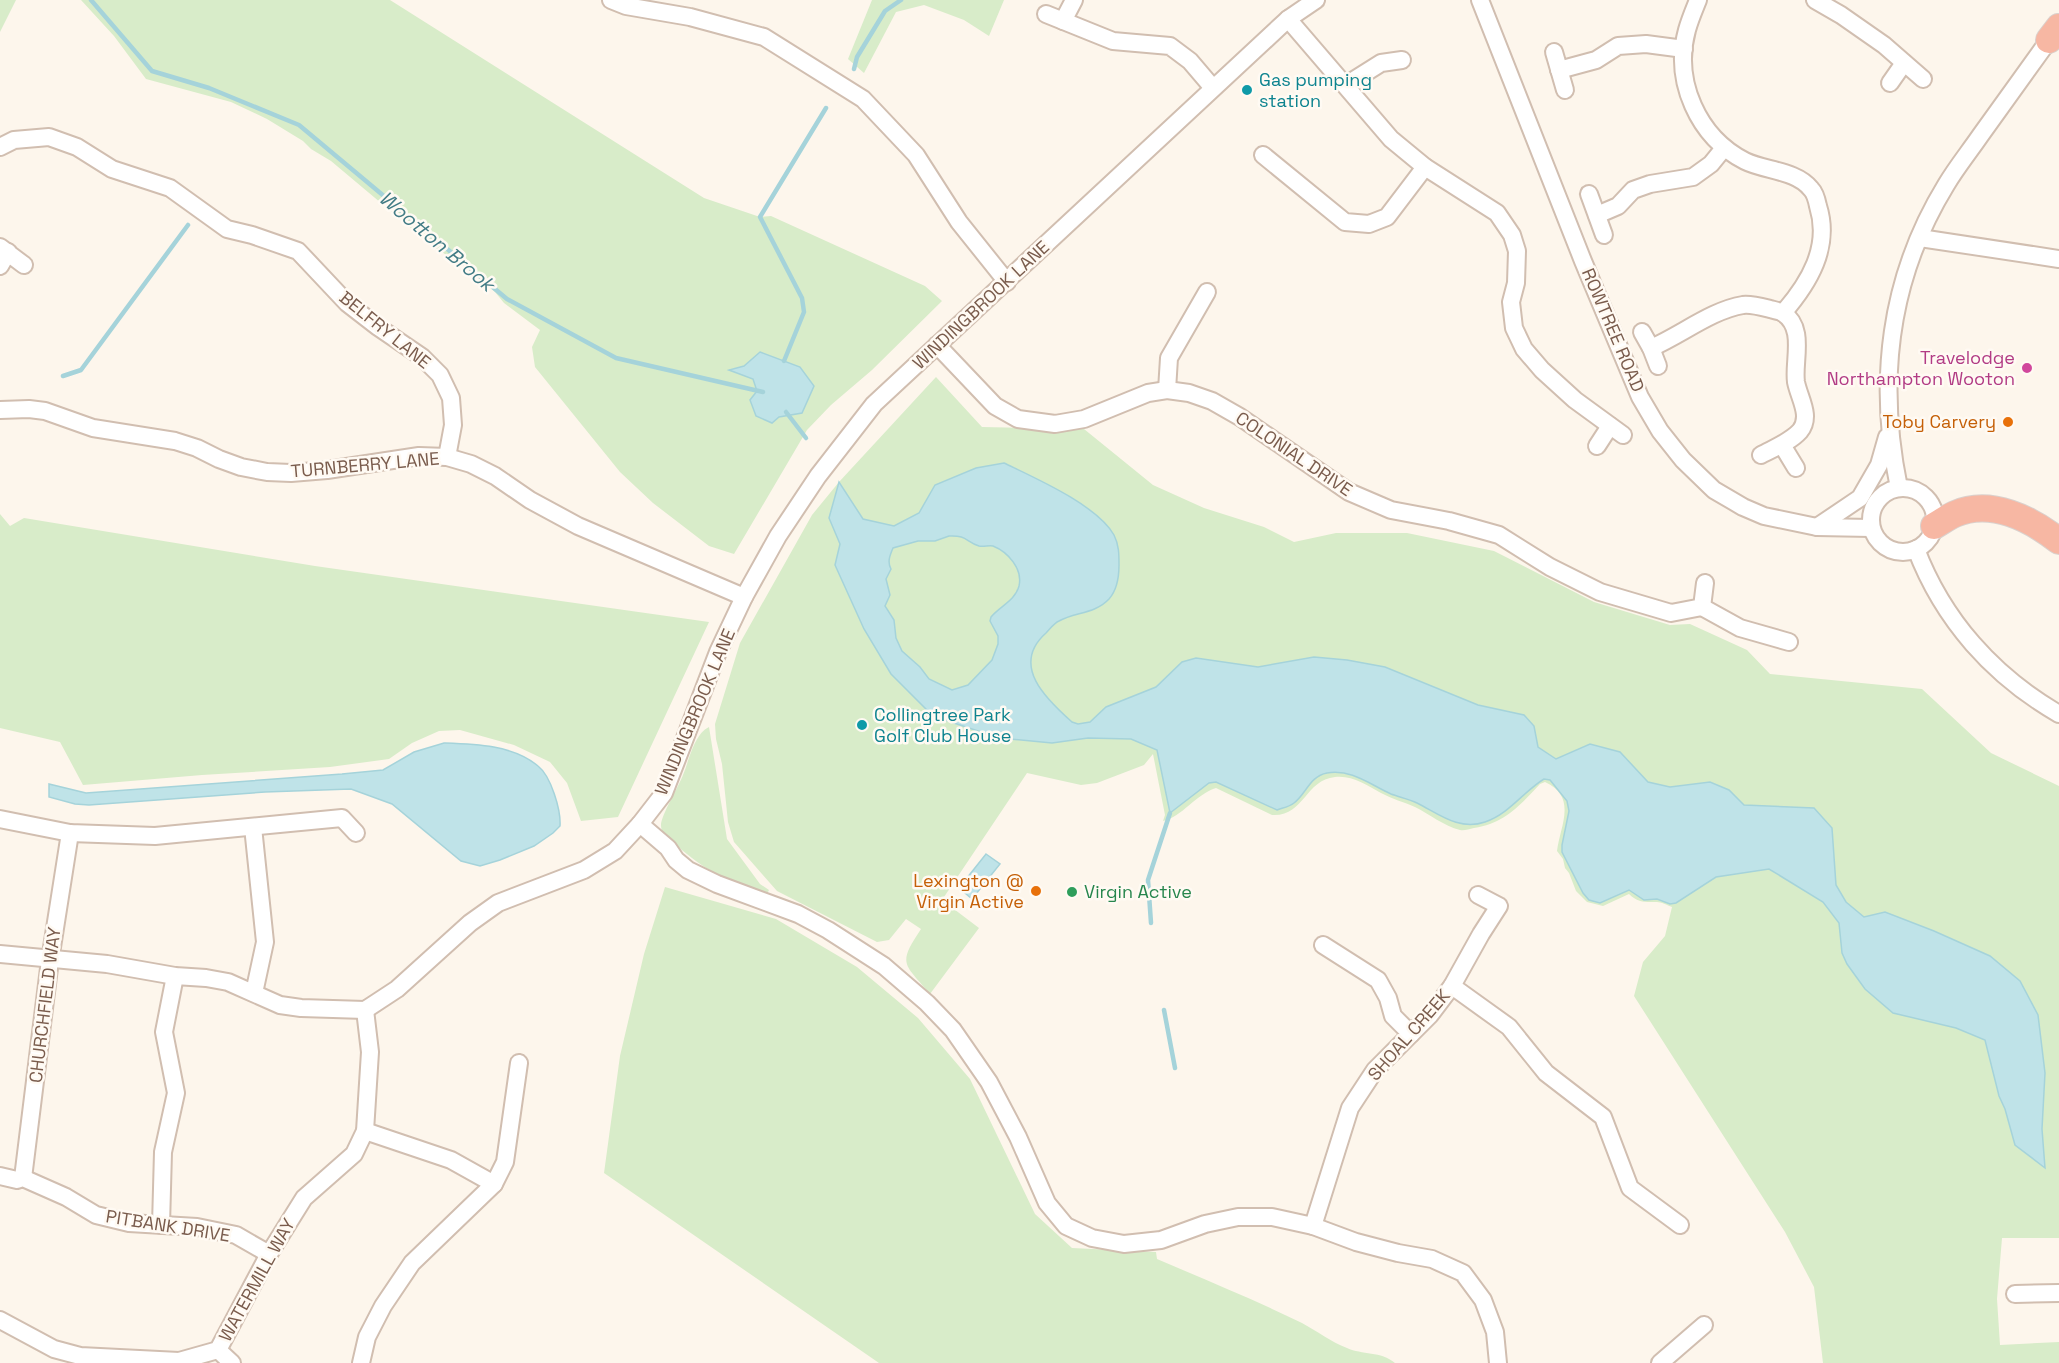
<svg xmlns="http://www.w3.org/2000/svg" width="2059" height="1363" viewBox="0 0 2059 1363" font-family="'Space Grotesk',sans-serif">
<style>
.green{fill:#d8ecc9}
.water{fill:#bfe3e8;stroke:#a5d3da;stroke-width:1.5;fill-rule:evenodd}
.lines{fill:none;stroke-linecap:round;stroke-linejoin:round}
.stream{stroke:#a5d3da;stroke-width:4.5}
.minor-casing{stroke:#d1beb0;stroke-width:20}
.highway-casing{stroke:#dad1cd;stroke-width:28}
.minor{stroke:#fff;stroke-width:16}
.highway{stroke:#f7b7a3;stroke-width:26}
.culture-dot{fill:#0f9aa8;stroke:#fffaf3;stroke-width:2}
.hotel-dot{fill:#d1479c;stroke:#fffaf3;stroke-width:2}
.food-dot{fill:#e8710a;stroke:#fffaf3;stroke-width:2}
.leisure-dot{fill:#2e9e5b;stroke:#fffaf3;stroke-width:2}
.labels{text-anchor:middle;stroke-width:5;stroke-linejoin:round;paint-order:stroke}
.culture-label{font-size:18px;fill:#0d838f;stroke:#fffaf3;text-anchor:start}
.street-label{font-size:18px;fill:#7a5c4d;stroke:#fffaf3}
.hotel-label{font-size:18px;fill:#b23c85;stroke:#fffaf3;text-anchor:end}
.food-label{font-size:18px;fill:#c56008;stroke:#fffaf3;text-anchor:end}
.leisure-label{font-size:18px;fill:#27864d;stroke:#fffaf3;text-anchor:start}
.water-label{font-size:20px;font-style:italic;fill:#437c86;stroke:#fffaf3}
</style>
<rect width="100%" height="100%" fill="#fdf6ec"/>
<g class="green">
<path d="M0,0H16L0,32Z"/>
<path d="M81,0H390L704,198L760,217L771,216L925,286L942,301L872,370L831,405L807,430L734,554L709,546L653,503L620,472L535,367L532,347L540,330L504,303L495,292L468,269L431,245L331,161L311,149L303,141L267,119L231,102L146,79L114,36Z"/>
<path d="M872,0H1004L989,36L964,20L924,5L896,12L864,73L848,59Z"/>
<path d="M936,377L982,427L1084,429L1153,485L1204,508L1264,527L1294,542L1336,533H1407L1494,551L1594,602L1670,625L1690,624L1747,650L1770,674L1922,689L1991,753L2059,786V1238H2002L1997,1299L2000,1345L2059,1342V1363H1823L1814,1287L1785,1232L1634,996L1643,962L1665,936L1672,907C1667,905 1661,902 1657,902C1645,902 1638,903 1629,894L1603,906L1587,902L1576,891L1569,873L1565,868L1563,859L1557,851C1560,826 1578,797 1545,782L1540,784C1519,806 1505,823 1474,828C1469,829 1464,831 1460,830C1444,826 1429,814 1415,807C1404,802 1392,799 1381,793C1367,785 1352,775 1335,777C1305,780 1304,817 1272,815L1216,788C1196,794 1182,817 1163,821L1165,815L1153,754L1144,765L1097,783L1081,785L1027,773L942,900L979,928L930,994C904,963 897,965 921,929L906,919L889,940L877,942L777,891L734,842L728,822L722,764L716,739L715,724L740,643L812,515L839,482Z"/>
<path d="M0,514L10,526L24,518L315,566L709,622L618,817L581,821L567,783L550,762L514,745L460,730L439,731L412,743L389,759L330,767L202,775L83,785L60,742L0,728Z"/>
<path d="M709,727L727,839L760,884L769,890L767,894C729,883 700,868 671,840C667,836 661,832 661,826C660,817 679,786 683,775C689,761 694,734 709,727Z"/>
<path d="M665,887L776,919L857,967L918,1018L970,1079L1035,1214L1072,1248L1156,1252L1157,1259C1206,1280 1255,1300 1302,1323C1317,1331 1331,1342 1347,1348C1362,1355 1381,1351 1395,1363H879L604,1173L620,1056L644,954Z"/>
</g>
<g class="water">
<path d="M760,352L800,367L814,386L802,413L779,417L772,423L756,416L750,400L757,391L753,379L729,370L744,366Z"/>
<path d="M1004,463C1035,478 1097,505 1114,535C1119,545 1119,554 1119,565C1119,578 1117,590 1109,599C1095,614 1075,612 1059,621C1054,623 1050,629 1046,633C1010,665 1046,699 1072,722L1078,724L1090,722L1106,707L1156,687L1182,662L1196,658L1258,667L1314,657L1347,660L1385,667L1478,705L1524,715L1534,726L1538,747L1556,759L1590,744L1620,752L1648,782L1670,787L1710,782L1729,790L1744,805L1814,808L1832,828L1836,885L1846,902L1864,917L1885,912L1934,931L1990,956L2020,981L2038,1015L2045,1073L2042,1129L2045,1168L2015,1145L2005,1109L1999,1096L1985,1040L1956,1028L1893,1013L1865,989L1847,964L1842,953L1839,923L1823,902L1769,869L1716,877L1676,903L1670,904L1657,899L1644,900L1629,890L1600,903L1589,900L1583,893L1562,852V845L1569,811L1567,801L1550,780L1544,779C1523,792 1509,814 1485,822C1459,831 1439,814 1417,803C1409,799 1399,797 1391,794C1369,784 1352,769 1327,773C1310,776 1306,794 1294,803C1289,807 1282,808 1277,810L1216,782L1209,783L1170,813L1157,750L1131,739L1088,738L1052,743L999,738L933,716L891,674L864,629L835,565L840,544L829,518L839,482L863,519L894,526L919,513L935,485L976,468ZM949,536C967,535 966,542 979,546C984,547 989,545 993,546C1008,552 1023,569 1019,586C1015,601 1000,606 991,617L990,621L998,636V644L992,660L968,685L952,690L929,679L920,667L902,651L896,638L894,620L885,606L890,595L886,579L891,569C887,562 890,555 893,548L918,541H935Z"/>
<path d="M444,743C475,744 513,745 538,766C551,776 561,810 560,826L553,833L534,846L500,860L480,866L461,861L392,804L351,789L265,792L89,805L75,804L49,797V784L86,793L342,774L383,770L414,752Z"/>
<path d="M986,854L1000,864L972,899L959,888Z"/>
</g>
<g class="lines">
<g class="stream">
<path d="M91,0L152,71L209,88L299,125L507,299L616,358L763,392"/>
<path d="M854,69L857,57L885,11L901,0"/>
<path d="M784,361L804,312L802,298L760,217L826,108"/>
<path d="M63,376L81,370L188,225"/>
<path d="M786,412L806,438"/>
<path d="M1151,923L1148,880L1170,813"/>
<path d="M1164,1010L1175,1068"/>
</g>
<defs>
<g id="minor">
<path d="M611,0L626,6L690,17L764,37L863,99L916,155L959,222L1007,282"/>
<path d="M1316,0L1288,19L874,404L818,476L778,536L744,597L718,652L664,793L640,824L668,848L676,860L688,870L717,884L798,914L828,930L884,966L927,1003L953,1030L989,1082L1018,1137L1047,1203L1066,1226L1092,1238L1124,1244L1161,1240L1205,1224L1238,1217H1272L1313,1226L1356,1242L1398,1253L1432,1259L1463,1273L1483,1300L1495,1332L1498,1363"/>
<path d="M1480,0L1583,261L1640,397L1660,431L1683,460L1714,490L1743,507L1764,516L1817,527L1871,528"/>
<path d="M1698,0C1694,10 1690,19 1687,30C1673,81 1698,137 1745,161C1765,171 1796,170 1811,189C1815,193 1817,201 1818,206C1831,247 1809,283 1783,313"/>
<path d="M1815,0L1841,15L1884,45L1923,79"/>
<path d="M1046,14L1113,41L1170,46L1190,61L1213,88"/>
<path d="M1288,19L1391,139L1425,167L1497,213L1512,235L1517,251L1516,283L1511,302L1514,328L1524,349L1542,370L1575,400L1623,435"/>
<path d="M1063,21L1074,0"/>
<path d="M1554,52L1565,90"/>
<path d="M1559,70L1596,60L1618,46L1646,44L1684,49"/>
<path d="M1890,83L1904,63"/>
<path d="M1346,85L1381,63L1402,60"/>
<path d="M0,147L14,140L49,137L77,147L112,169L170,188L227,229L252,235L298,251L347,303L378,327L422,357L440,375L451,398L453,425L447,457"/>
<path d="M1263,155L1345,222L1369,224L1387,217L1425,167"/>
<path d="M1589,194L1604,235"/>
<path d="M1597,215L1618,206L1633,190L1650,184L1693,177L1711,164L1724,148"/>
<path d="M1920,238L2059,259"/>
<path d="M0,247L24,265"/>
<path d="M0,266L8,252"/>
<path d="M1642,332L1651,348L1658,366"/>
<path d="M937,345L995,406L1018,419L1055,424L1084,419L1148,393L1167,390L1189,393L1212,401L1240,417L1349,492L1391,510L1449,521L1499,535L1550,567L1600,592L1671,613L1702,607L1705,583"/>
<path d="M1651,348C1681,335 1712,310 1743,305C1751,304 1762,307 1770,309C1774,310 1780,311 1783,313C1806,328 1793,361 1796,382C1799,398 1812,416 1800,431C1790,442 1774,448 1761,455"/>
<path d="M1167,390L1169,358L1207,292"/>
<path d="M0,410L29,409L45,411L93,428L175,441L197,448L219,459L241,467L267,472L291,473L327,470L419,456L447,457L471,464L495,476L530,500L578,526L744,597"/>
<path d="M1782,445L1796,468"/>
<path d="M1597,446L1610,426"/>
<circle cx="1903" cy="520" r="32"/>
<path d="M1899,488C1877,382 1889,278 1946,185C1956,168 1969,152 1980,136C2003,104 2026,72 2049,40"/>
<path d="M1817,527L1860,498L1879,465L1887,437"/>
<path d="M1916,549C1943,620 1993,676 2059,714"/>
<path d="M1702,607L1740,628L1789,642"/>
<path d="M0,819L70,833L155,836L342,818L356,833"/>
<path d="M253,827L265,942L254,993"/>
<path d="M1323,945L1378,980L1388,998L1393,1016L1411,1034"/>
<path d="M0,954L107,964L175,976L206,978L228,982L280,1005L301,1008L365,1010L397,989L470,923L498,903L584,870L615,851L640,824"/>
<path d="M1452,986L1509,1027L1546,1073L1603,1117L1630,1188L1680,1225"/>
<path d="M365,1131L451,1160L494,1184"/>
<path d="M0,1176L17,1180L23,1178L66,1197L96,1215L129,1223L197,1227L236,1235L269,1254"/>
<path d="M23,1178L50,960L70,833"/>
<path d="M161,1225L163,1152L176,1093L164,1032L175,976"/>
<path d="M1313,1226L1350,1108L1375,1070L1430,1015L1452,986L1481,934L1499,906L1478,895"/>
<path d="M2015,1294L2059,1293"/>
<path d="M0,1320L54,1349L80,1356L179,1361L218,1350L269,1254L304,1198L354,1154L365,1131L370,1052L365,1010"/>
<path d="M218,1350L232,1363"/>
<path d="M361,1363L367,1337L383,1306L412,1263L494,1184L505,1162L519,1063"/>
<path d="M1660,1363L1704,1325"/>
</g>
<g id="highway">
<path d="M2049,40L2059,27"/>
<path d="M1934,526C1941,522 1948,517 1955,514C1991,498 2031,519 2059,541"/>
</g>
</defs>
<use href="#minor" class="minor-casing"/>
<use href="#highway" class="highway-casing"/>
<use href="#minor" class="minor"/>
<use href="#highway" class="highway"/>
</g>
<g class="culture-dot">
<circle cx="1247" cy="90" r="6"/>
<circle cx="862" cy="725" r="6"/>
</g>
<circle class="hotel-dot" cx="2027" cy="368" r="6"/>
<g class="food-dot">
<circle cx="2008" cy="422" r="6"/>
<circle cx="1036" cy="891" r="6"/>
</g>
<circle class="leisure-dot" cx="1072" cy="892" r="6"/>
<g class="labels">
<g class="culture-label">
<text x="1259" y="86">Gas pumping<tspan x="1259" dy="21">station</tspan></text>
<text x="874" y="721">Collingtree Park<tspan x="874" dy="21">Golf Club House</tspan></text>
</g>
<g class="street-label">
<text transform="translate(981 305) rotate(-43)" y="6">WINDINGBROOK LANE</text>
<text transform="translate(385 330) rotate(39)" y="6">BELFRY LANE</text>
<text transform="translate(1613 330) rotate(67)" y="6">ROWTREE ROAD</text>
<text transform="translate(1294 454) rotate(34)" y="6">COLONIAL DRIVE</text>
<text transform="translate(365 465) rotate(-5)" y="6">TURNBERRY LANE</text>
<text transform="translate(695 712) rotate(-67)" y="6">WINDINGBROOK LANE</text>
<text transform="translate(45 1005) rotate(-83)" y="6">CHURCHFIELD WAY</text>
<text transform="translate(1409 1035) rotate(-49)" y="6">SHOAL CREEK</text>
<text transform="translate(168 1226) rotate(9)" y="6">PITBANK DRIVE</text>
<text transform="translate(257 1280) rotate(-61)" y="6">WATERMILL WAY</text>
</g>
<g class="hotel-label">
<text x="2015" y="364">Travelodge<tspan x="2015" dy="21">Northampton Wooton</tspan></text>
</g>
<g class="food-label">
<text x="1996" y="428">Toby Carvery</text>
<text x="1024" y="887">Lexington @<tspan x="1024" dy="21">Virgin Active</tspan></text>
</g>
<g class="leisure-label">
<text x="1084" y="898">Virgin Active</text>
</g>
<g class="water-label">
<text transform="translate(437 241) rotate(40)" y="7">Wootton Brook</text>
</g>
</g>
</svg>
